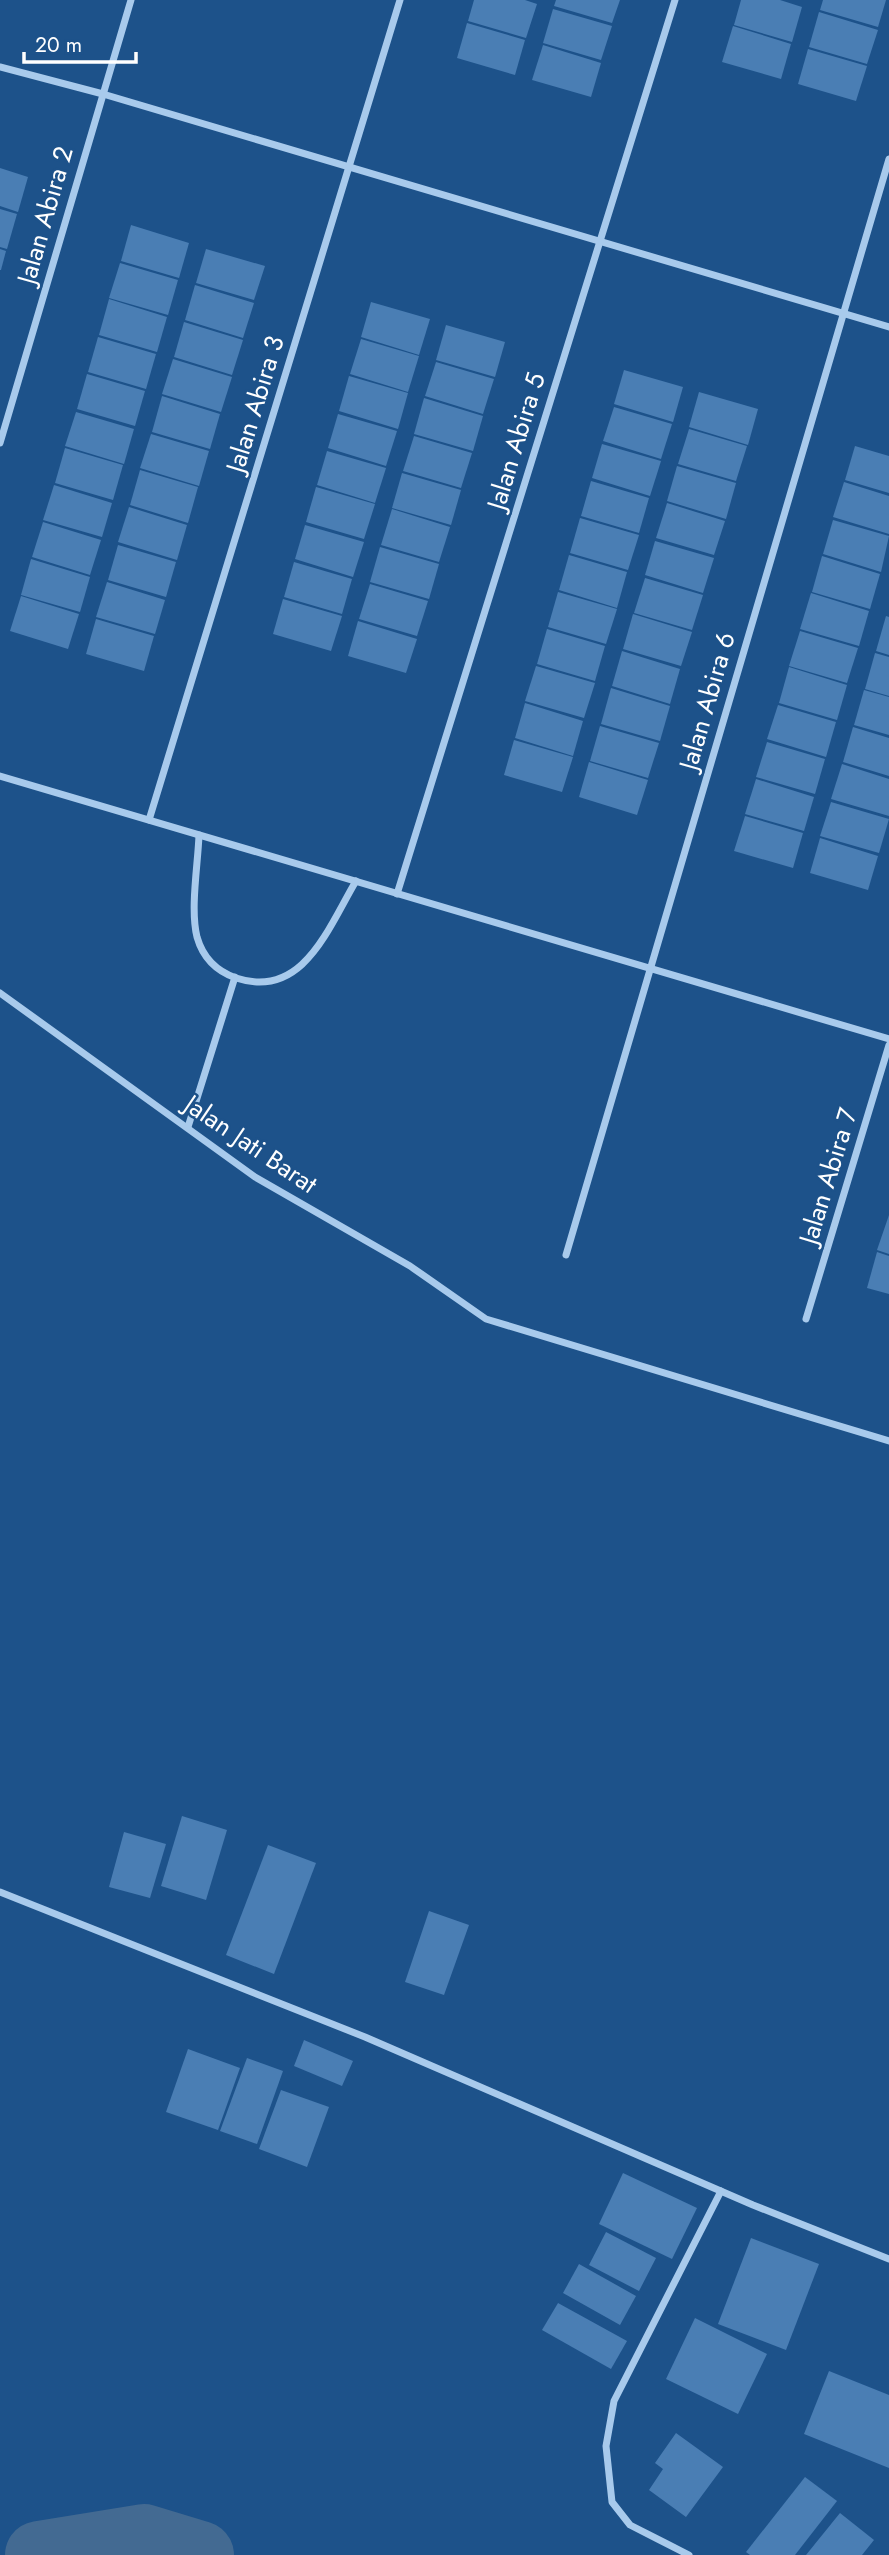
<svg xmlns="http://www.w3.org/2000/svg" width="889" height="2555" viewBox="0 0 889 2555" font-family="Jost,sans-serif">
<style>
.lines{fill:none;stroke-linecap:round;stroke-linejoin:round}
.river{stroke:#436a92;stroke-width:68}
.building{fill:#4a7eb4}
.street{stroke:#a8caec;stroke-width:7}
.labels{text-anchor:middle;stroke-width:5;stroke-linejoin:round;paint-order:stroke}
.street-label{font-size:26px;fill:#fff;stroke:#1d528a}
</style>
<rect width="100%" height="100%" fill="#1d528a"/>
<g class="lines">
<path class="river" d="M39,2555L144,2538L200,2555"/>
</g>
<g class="building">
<path d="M474,0H525L537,4L526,38L468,21Z"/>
<path d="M556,0H620L612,23L554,6Z"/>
<path d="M741,0H780L802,7L792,42L734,25Z"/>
<path d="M823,0H886L878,27L820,10Z"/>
<path d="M553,9L612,26L601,60L543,43Z"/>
<path d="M819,12L878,30L867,64L809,47Z"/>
<path d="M467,23L525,40L515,75L457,58Z"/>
<path d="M733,26L791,44L781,79L722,62Z"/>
<path d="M543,45L601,63L591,97L532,80Z"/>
<path d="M808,49L867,66L856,101L798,84Z"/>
<path d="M0,168L28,177L18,212L0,206Z"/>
<path d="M0,209L17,214L7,249L0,247Z"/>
<path d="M131,225L189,243L179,278L121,261Z"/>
<path d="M0,249L6,251L1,270H0Z"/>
<path d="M206,249L265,266L254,300L196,283Z"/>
<path d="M120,263L178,280L168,315L109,298Z"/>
<path d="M195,285L254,303L243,338L185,320Z"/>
<path d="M109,299L167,317L157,352L99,335Z"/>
<path d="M371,302L430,319L419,355L361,337Z"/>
<path d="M184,322L243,340L232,375L174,357Z"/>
<path d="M446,325L505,342L495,377L436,360Z"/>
<path d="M98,337L156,354L146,389L88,372Z"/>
<path d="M361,339L419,356L408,392L350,374Z"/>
<path d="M173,359L232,377L221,412L162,394Z"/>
<path d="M436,362L494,379L483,414L425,396Z"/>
<path d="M624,370L683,387L673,422L614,404Z"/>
<path d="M87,374L145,391L135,426L77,409Z"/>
<path d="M349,376L408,393L398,429L339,411Z"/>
<path d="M699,392L758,409L748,445L689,427Z"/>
<path d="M162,396L220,414L210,449L152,432Z"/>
<path d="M424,398L483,416L473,451L414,434Z"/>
<path d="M614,407L672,424L661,459L603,441Z"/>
<path d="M76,412L134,429L124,464L65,446Z"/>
<path d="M338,414L397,431L386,466L328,448Z"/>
<path d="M689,429L747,446L736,481L678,464Z"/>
<path d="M151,434L209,451L199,486L140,468Z"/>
<path d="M414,436L472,453L461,488L403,471Z"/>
<path d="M602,444L661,461L650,496L592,478Z"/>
<path d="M855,446L889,456V493L845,480Z"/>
<path d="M65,448L123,465L113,500L55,483Z"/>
<path d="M327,451L386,468L375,503L317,485Z"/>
<path d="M677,466L736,483L726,519L667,501Z"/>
<path d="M140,470L198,487L188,523L130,505Z"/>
<path d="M402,473L461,490L451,525L392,508Z"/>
<path d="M591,481L649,498L639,533L581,516Z"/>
<path d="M844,482L889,496V534L833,517Z"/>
<path d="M54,485L112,503L102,537L43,520Z"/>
<path d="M316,487L375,504L364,539L306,522Z"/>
<path d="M667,503L725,521L714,555L656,538Z"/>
<path d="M129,507L187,525L177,560L118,542Z"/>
<path d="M392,509L450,527L439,562L381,545Z"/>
<path d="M580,518L639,535L628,570L570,553Z"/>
<path d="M833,520L889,536L881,572L823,554Z"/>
<path d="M43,522L101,540L90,575L32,557Z"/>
<path d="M305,525L364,542L353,577L295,559Z"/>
<path d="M655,541L714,558L703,593L645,575Z"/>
<path d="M118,545L176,562L166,597L108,580Z"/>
<path d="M380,547L439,564L429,599L370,582Z"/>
<path d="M569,555L627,572L617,608L559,590Z"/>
<path d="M822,556L880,574L870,609L812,592Z"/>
<path d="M31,559L90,577L80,612L21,595Z"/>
<path d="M294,562L352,579L342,614L284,597Z"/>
<path d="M645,578L703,595L692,630L634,613Z"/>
<path d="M107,582L165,600L155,634L96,617Z"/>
<path d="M370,584L428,601L417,636L359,619Z"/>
<path d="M558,592L617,609L606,644L548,627Z"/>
<path d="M811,593L869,611L859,646L800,629Z"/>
<path d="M21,596L79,614L68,649L10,631Z"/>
<path d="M283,599L342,616L331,651L273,634Z"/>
<path d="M633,614L692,632L681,666L623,649Z"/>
<path d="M886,616L889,617V655L876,651Z"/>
<path d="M96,619L154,636L144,671L86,654Z"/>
<path d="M358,621L417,639L406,673L348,656Z"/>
<path d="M547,629L605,646L595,681L537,664Z"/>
<path d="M800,631L858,648L847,683L789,666Z"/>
<path d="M622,651L680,669L670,704L612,686Z"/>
<path d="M875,653L889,657V696L865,689Z"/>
<path d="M536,666L595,683L584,718L525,701Z"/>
<path d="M789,667L847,685L837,720L779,703Z"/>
<path d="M611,688L670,706L660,741L601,724Z"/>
<path d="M864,690L889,697V735L854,725Z"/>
<path d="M525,703L583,721L573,756L515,738Z"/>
<path d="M778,705L836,722L826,757L767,739Z"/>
<path d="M600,726L659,743L648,778L590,761Z"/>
<path d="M853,727L889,738V776L843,762Z"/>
<path d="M514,740L573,757L562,792L504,775Z"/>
<path d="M767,742L825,759L815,794L756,777Z"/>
<path d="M589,762L648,780L637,815L579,797Z"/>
<path d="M842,764L889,779V816L831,799Z"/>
<path d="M756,779L814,797L804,831L745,814Z"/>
<path d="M831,802L889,819L879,853L820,836Z"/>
<path d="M745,816L803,833L793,868L734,851Z"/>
<path d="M820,838L878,856L868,890L810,873Z"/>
<path d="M889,1215V1254L877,1250Z"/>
<path d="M877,1252L889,1256V1294L867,1288Z"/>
<path d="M182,1816L227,1830L206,1900L161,1886Z"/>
<path d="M124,1832L166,1844L150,1898L109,1887Z"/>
<path d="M268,1845L316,1863L274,1974L226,1955Z"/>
<path d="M429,1911L469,1925L444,1995L405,1982Z"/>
<path d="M304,2040L353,2061L342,2086L294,2066Z"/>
<path d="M188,2049L240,2068L218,2130L166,2112Z"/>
<path d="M247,2058L283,2071L257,2144L220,2131Z"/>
<path d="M281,2090L329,2107L307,2167L259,2149Z"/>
<path d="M623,2173L697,2208L672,2259L599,2224Z"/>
<path d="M606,2232L656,2258L639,2291L589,2265Z"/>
<path d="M751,2238L819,2264L786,2350L718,2324Z"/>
<path d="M579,2264L636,2296L620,2325L563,2293Z"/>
<path d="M558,2303L627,2341L611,2369L542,2330Z"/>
<path d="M695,2318L767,2354L738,2414L666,2379Z"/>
<path d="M829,2371L889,2395V2468L804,2434Z"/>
<path d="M676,2433L723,2467L686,2517L649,2490L663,2469L655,2463Z"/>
<path d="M805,2477L837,2501L795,2555H750L746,2552Z"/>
<path d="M840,2513L874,2540L862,2555H806Z"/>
</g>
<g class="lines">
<g class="street">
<path d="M0,67L103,94L889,327"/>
<path d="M0,443L131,0"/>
<path d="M0,776L889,1039"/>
<path d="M149,820L400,0"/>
<path d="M199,835C198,864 190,909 197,937C203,958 216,971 236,978C303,1000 328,928 356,881"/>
<path d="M397,894L675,0"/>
<path d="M0,993L255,1177L410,1266L486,1319L889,1441"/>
<path d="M188,1127L235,977"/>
<path d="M566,1255L889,159"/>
<path d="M806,1319L889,1045"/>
<path d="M0,1892L365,2037L753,2205L889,2259"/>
<path d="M689,2555L630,2525L612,2502L606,2446L614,2401L721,2191"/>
</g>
</g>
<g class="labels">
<g class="street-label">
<text transform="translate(45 215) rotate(-74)" y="9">Jalan Abira 2</text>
<text transform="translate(255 404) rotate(-73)" y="9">Jalan Abira 3</text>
<text transform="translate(516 441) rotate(-73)" y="9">Jalan Abira 5</text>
<text transform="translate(707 701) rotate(-74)" y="9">Jalan Abira 6</text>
<text transform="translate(251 1144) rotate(34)" y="9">Jalan Jati Barat</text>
<text transform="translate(828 1176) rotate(-73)" y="9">Jalan Abira 7</text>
</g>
</g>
<path d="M24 52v10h112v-10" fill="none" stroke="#ffffff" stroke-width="3.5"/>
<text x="35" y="52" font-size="21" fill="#ffffff" stroke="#1d528a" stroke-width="5" paint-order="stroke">20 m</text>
</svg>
